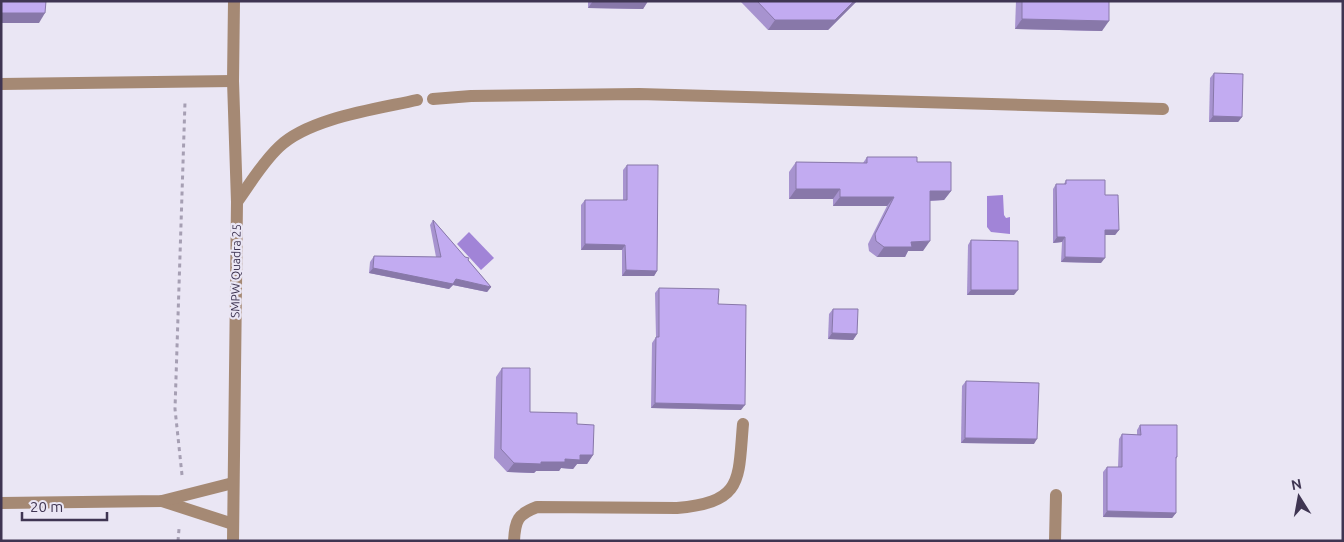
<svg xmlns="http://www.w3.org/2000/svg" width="1344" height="542" viewBox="0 0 1344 542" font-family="Ubuntu,sans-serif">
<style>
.water{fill:#a184d7}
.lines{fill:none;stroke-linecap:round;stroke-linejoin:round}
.path{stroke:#a69fb3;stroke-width:3;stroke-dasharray:4 4;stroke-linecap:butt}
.minor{stroke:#a58974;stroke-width:12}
.wall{fill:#a793cf}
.shaded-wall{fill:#8878a9}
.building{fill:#c2abf1;stroke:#8878a9}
.labels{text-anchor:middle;stroke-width:4.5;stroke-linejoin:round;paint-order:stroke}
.street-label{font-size:12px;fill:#3f3552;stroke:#eae6f4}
</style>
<rect width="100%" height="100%" fill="#eae6f4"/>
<g class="water">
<path d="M1003,195L1004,215L1006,218L1010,217V234L991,232L987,227V196Z"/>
<path d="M469,232L494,258L481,270L457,244Z"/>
</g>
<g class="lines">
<g class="path">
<path d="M182,475L175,409L185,102"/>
<path d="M178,541L179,529"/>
</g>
<g class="minor">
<path d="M1,84L233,81"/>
<path d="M433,99L471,96L639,94L1163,109"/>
<path d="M237,202C250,184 262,163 279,147C309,118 377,109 417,100"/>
<path d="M162,501L233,524"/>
<path d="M1,503L162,501L233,483"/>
<path d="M233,541L237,202L233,81L234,1"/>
<path d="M514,541C515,520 518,514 537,507L677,508C744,502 738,480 743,424"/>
<path d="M1055,541L1056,495"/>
</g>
</g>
<g class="wall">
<path d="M588,1H648L643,9L588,8Z"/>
<path d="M740,1H857L828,30H768Z"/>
<path d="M1016,1H1109L1102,31L1015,29Z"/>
<path d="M1214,73L1242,117L1238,122H1209L1210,78Z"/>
<path d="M867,157L917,162L951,191L944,200L930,201L923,251H908L905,257H877L869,251L868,244L887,206H833V199H789V172L796,162L863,163Z"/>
<path d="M627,165L657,271L654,276H622V250H581V205L585,200H623V170Z"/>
<path d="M1066,180L1105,195L1119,230L1115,235H1105L1101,263L1061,262L1062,242L1053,243V189L1056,184H1064Z"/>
<path d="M433,220L491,287L487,292L453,285L449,289L369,273L370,262L374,256L436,257L430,225Z"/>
<path d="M971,240L1014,295H967L968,245Z"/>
<path d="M659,288L718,304L741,410L651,408L652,343L656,337L655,293Z"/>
<path d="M833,309L857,334L853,340L828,339L829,314Z"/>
<path d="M502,368L530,412L577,424L593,455L587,464H577L573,469L561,468L559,471H536L534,473L507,472L494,458L496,377Z"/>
<path d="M966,381L1034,444L961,443L962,386Z"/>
<path d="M1140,425L1177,457L1176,459V513L1172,518L1103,517V472L1107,467H1118L1119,439L1122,434L1137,435V430Z"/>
</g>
<g class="shaded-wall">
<path d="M593,1H648L643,9L588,8Z"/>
<path d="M854,1H857L828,30H768L775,20Z"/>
<path d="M1,13H45L39,23H1Z"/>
<path d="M1022,19L1109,21L1102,31L1015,29Z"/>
<path d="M1213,116L1242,117L1238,122H1209Z"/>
<path d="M796,189H840L833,199H789Z"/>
<path d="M930,191H951L944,200L923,201Z"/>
<path d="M840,197H894L887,206H833Z"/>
<path d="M1105,230H1119L1115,235H1101Z"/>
<path d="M1057,237H1065L1062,242L1053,243Z"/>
<path d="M930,241L923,251H908L905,257H877L884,247L911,242Z"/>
<path d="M585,244L625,245L622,250H581Z"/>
<path d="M1065,257L1105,258L1101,263L1061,262Z"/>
<path d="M373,268L456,279L491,287L487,292L453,285L449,289L369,273Z"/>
<path d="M626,270L657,271L654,276H622Z"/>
<path d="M971,290H1018L1014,295H967Z"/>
<path d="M832,333L857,334L853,340L828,339Z"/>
<path d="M655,403L745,405L741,410L651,408Z"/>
<path d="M965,438L1037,439L1034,444L961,443Z"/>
<path d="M580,455H593L587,464H577L573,469L561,468L559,471H536L534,473L507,472L514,463L565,459Z"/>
<path d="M1107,511L1176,513L1172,518L1103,517Z"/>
</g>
<g class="building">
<path d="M1,1H46L45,13H1Z"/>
<path d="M757,1H854L835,20H775Z"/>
<path d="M1022,1H1109V21L1022,19Z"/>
<path d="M1214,73L1243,74L1242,117L1213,116Z"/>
<path d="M867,157H917V162H951V191H930V241L911,242L912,247H884L876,241L875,234L894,197H840V189H796V162L867,163Z"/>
<path d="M627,165H658L657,271L626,270L625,245L585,244V200H627Z"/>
<path d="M1066,180H1105V195H1118L1119,230H1105V258L1065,257V237H1057L1056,184H1066Z"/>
<path d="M433,220L465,257L469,258L468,260L491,287L456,279L453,284L373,268L374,256L441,257Z"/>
<path d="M971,240L1018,241V290H971Z"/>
<path d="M659,288L719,289L718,304L746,305L745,405L655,403L656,337H659Z"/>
<path d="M833,309H858L857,334L832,333Z"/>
<path d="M502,368H530V412L577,413V424L594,425L593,455H580V460L565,459V462H541V464L514,463L501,449Z"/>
<path d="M966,381L1039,383L1037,439L965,438Z"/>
<path d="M1140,425H1177V457H1176V513L1107,511V467H1122V434L1141,435Z"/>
</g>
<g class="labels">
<g class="street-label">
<text transform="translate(236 271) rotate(-89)" y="4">SMPW Quadra 25</text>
</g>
</g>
<rect width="1344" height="542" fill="none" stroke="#3f3552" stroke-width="5"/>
<g transform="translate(1299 497) rotate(349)" stroke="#eae6f4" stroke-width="4" paint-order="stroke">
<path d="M0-4L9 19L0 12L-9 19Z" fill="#3f3552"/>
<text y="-8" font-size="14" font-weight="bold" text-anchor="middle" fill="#3f3552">N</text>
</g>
<path d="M22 512v8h85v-8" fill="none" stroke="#3f3552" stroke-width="2.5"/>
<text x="30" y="512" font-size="15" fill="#3f3552" stroke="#eae6f4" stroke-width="4" paint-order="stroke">20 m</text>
</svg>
